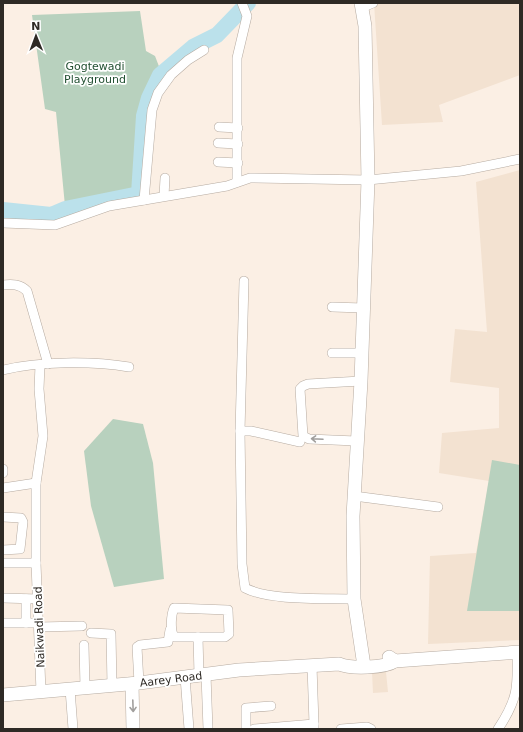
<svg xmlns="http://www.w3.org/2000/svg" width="523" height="732" viewBox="0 0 523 732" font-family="'DejaVu Sans',sans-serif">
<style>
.built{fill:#f3e2d1}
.green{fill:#b8d1be}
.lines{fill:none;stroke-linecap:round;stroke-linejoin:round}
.river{stroke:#bbe1eb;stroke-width:16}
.street-casing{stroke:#b6aba1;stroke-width:10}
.secondary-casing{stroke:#b6aba1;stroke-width:14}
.street{stroke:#fff;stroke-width:9}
.secondary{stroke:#fff;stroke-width:13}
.oneway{stroke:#a19f9d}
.labels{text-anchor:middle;stroke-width:3.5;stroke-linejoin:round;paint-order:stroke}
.park-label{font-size:11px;fill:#225032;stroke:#fff}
.street-label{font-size:11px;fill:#2e2a25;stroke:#fff}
</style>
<rect width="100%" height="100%" fill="#fbefe4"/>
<g class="built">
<path d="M374,3H520V75L439,105L443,122L382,125Z"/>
<path d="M520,170V640L428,644L430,556L476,553L489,481L439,473L442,433L499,428V388L450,382L455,329L487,332L476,182Z"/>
<path d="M372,672H386L388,692L373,693Z"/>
</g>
<g class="green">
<path d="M140,11L146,51L155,56L160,69L147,90L142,110L137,192L65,206L56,112L45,109L32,15Z"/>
<path d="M113,419L143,424L153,463L164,579L114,587L91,506L84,451Z"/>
<path d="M492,460L520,465V611H467Z"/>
</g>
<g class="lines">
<path class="river" d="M3,210L51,215L65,209L139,194L144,116L149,98L160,75L193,47L217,35L248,3"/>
<defs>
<g id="street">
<path d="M361,8L373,3"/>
<path d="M219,127L238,128"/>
<path d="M218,143L238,144"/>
<path d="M218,162L238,163"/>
<path d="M237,182V58L247,16L242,3"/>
<path d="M164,196L165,178"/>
<path d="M144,200L152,110L158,93L171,75L188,60L204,50"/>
<path d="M3,223L55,225L109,206L227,186L250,178L368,180L461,171L520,159"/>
<path d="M244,281L240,431L242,564L245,588C270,601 324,598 354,599"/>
<path d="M3,285C12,284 20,284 27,291L48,364"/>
<path d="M332,307L363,308"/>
<path d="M332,353H361"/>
<path d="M40,365L39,389L43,436L36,483V563L41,692"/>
<path d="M3,370C39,361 93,361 129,367"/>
<path d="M240,431H251L300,442"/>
<path d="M356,441L309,439L303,436L300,389L303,386L308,384L361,381"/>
<path d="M3,469V473"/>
<path d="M3,488L36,483"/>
<path d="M354,496L438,507"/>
<path d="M3,517L21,518L23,522L20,549L3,550"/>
<path d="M3,563H36"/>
<path d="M3,598L38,599"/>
<path d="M26,599V623"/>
<path d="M174,608L228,610L229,634L225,637H174C170,630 171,615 174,608Z"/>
<path d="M3,623H38"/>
<path d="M39,627L82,626"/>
<path d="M91,633L111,634L112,686"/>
<path d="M198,637L199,675"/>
<path d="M84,645L85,688"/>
<path d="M312,666L314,724"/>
<path d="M206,675L208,729"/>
<path d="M185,677L189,729"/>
<path d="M139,683L137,647L140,645L168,642L170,630"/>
<path d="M70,689L73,729"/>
<path d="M246,729V708L271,706"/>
<path d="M254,729L314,724V729"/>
<path d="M341,729L367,727L371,729"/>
<path d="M498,729C518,699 518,687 517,652"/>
</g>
<g id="secondary">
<path d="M361,3L365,26L368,180L361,381L353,516L354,599L364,666"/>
<path d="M389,657L395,661L520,652"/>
<path d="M132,684L133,729"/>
<path d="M3,695L139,683L239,670L339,664C351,669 385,668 395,661"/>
</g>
</defs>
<use href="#street" class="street-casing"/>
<use href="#secondary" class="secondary-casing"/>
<use href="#street" class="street"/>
<use href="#secondary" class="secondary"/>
</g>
<defs><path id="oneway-shaft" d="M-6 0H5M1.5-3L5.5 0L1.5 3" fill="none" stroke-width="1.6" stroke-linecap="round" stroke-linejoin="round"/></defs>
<g class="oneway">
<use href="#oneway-shaft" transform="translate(317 439) rotate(-177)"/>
<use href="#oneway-shaft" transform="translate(133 706) rotate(88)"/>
</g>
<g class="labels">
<g class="park-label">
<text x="95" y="70">Gogtewadi<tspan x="95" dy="13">Playground</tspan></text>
</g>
<g class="street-label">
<text transform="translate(39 627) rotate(-92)" y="4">Naikwadi Road</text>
<text transform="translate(171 679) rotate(-7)" y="4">Aarey Road</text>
</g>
</g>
<rect width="523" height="732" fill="none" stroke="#2e2a25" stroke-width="8"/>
<g transform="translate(36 36) rotate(359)" stroke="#ffffff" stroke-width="3" paint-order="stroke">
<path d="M0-3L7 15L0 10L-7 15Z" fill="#2e2a25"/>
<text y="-6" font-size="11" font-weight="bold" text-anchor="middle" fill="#2e2a25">N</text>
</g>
</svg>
